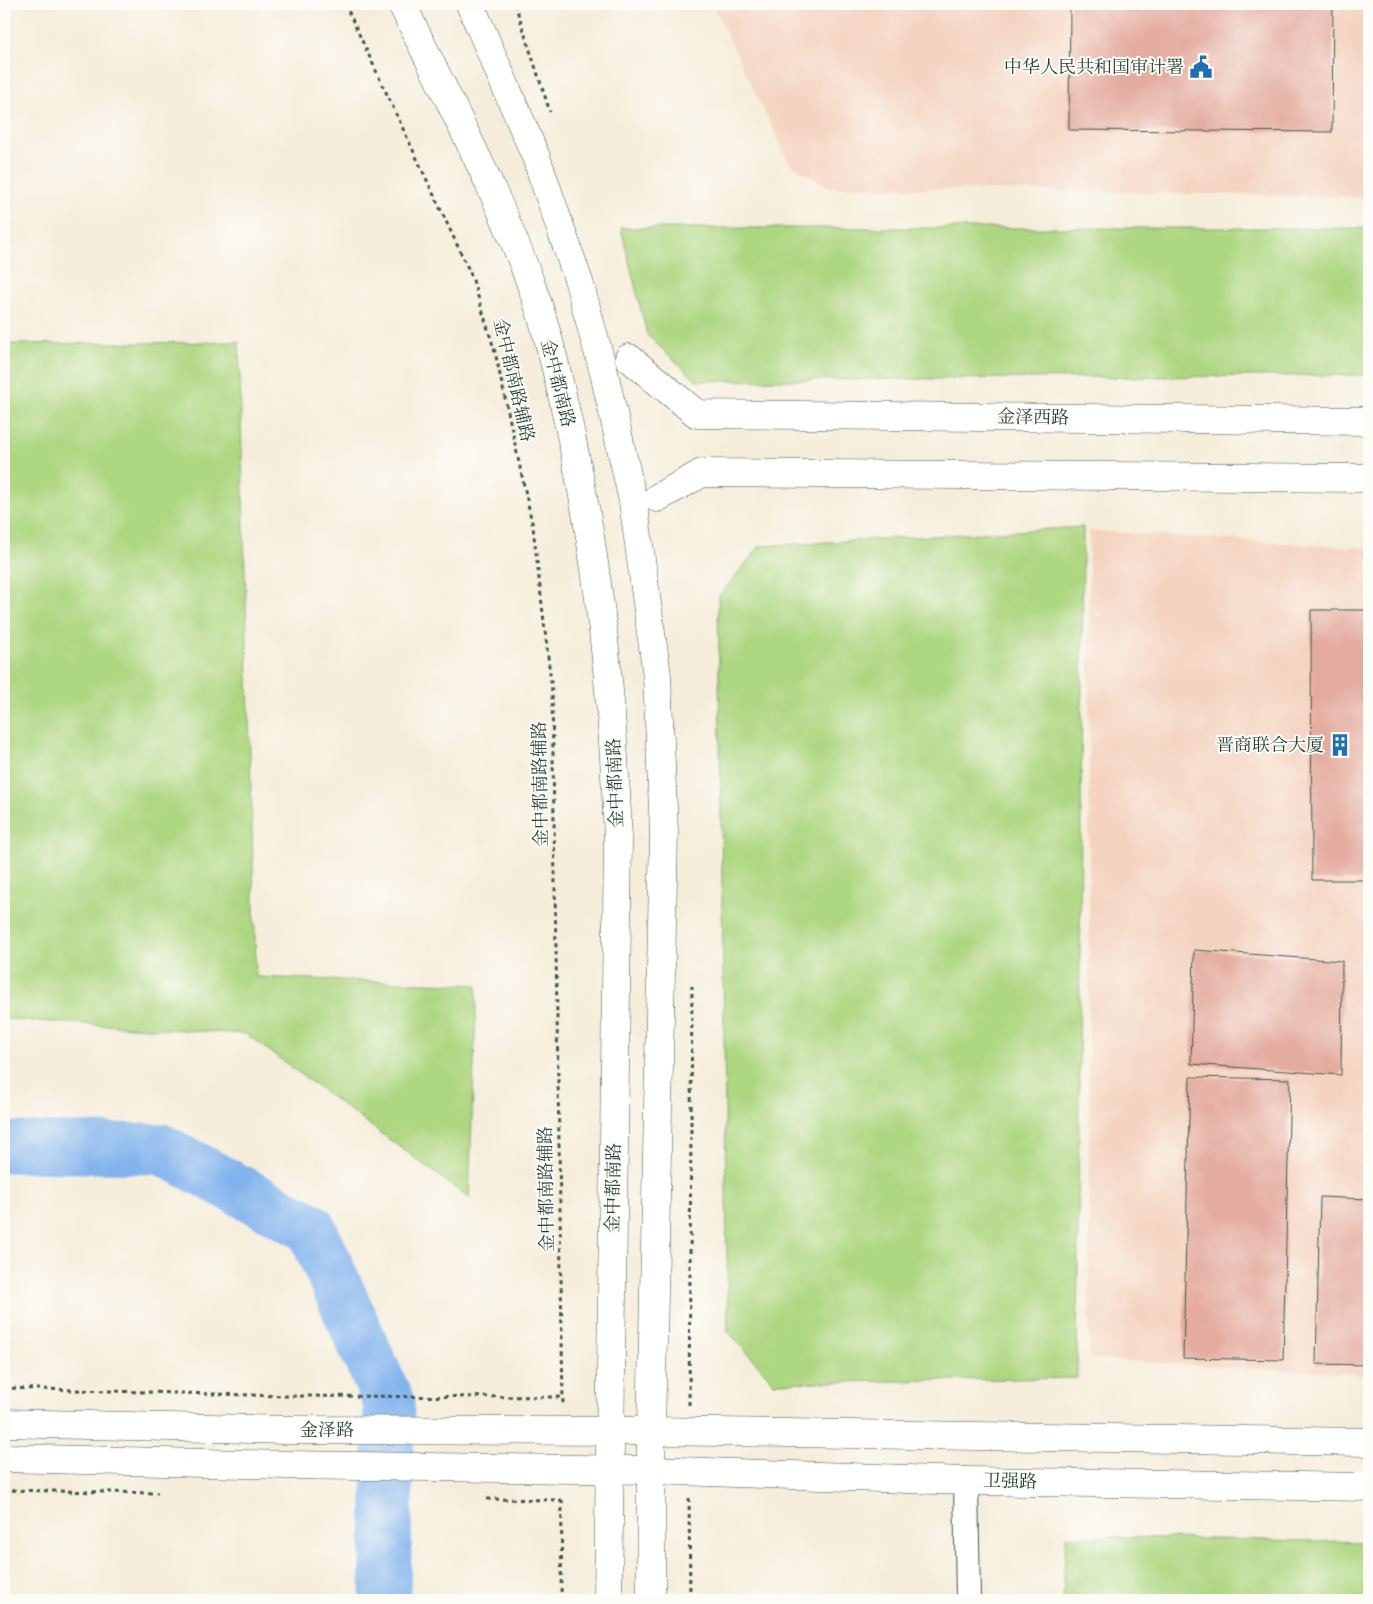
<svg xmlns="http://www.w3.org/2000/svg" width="1373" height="1604" viewBox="0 0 1373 1604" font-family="'Sorts Mill Goudy','Noto Serif SC',serif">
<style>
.built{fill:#f4d3c0}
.green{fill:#add680;stroke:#668a5a}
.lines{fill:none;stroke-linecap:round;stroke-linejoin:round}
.river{stroke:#82b3ed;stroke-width:51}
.building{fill:#e4ab9f}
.minor-casing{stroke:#3f574d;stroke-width:26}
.tertiary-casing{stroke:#3f574d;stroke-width:29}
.secondary-casing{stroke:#3f574d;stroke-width:29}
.primary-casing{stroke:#3f574d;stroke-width:29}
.path{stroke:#3f574d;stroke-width:3;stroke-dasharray:4 4;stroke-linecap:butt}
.minor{stroke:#fff;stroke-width:24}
.tertiary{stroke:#fff;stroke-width:28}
.secondary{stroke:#fff;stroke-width:28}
.primary{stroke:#fff;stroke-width:28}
.labels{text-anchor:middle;stroke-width:4;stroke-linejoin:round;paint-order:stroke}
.poi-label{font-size:18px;fill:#1f3d34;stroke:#fdfcf7;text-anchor:end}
.street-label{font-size:18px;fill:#1f3d34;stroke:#fdfcf7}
</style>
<rect width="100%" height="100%" fill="#fdfcf7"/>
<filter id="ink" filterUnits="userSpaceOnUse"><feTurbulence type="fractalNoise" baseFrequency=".02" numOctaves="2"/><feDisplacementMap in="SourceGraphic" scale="10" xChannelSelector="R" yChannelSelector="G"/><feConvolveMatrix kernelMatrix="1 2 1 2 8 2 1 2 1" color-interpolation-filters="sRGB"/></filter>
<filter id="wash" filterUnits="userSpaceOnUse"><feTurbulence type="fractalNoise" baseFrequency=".0096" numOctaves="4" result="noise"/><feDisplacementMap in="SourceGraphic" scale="20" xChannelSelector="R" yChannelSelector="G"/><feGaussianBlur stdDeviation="1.12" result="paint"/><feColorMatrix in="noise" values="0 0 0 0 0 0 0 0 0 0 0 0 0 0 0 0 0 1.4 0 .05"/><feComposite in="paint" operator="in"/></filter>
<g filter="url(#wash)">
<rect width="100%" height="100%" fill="#f5edda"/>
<g class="built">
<path d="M712,4H1369V197L829,187L790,164Z"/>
<path d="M1089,531L1369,548V1375L1089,1359Z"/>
</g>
<g class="green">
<path d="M621,228H1369V375L697,381L647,335Z"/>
<path d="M239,342L256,977L477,985L469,1198L246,1034L4,1019V344Z"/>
<path d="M1083,527L1077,1378L774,1383L728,1331L718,597L760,546Z"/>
<path d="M1066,1536L1369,1542V1600H1063Z"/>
</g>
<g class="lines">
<path class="river" d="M4,1147L161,1149L311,1228L389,1403L385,1600"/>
</g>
<g id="blocks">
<g class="building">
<path d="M1070,4H1333L1332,132L1069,130Z"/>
<path d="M1311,610H1369V880H1312Z"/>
<path d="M1194,950L1342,961L1341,1075L1191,1064Z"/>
<path d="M1190,1077L1290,1079L1283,1360L1183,1358Z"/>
<path d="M1320,1197L1369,1199V1365L1316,1364Z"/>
</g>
</g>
</g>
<g filter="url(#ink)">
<use href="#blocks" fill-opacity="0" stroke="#3f574d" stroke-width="1"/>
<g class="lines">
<defs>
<path id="minor" d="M966,1481L968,1600"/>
<g id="tertiary">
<path d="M629,358L697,414L1369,421"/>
<path d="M657,498L702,473L1369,478"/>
<path d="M651,1431L1369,1442"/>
<path d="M651,1470L966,1481L1369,1487"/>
</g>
<g id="secondary">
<path d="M4,1423L288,1430L651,1431"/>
<path d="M4,1458L287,1465L651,1470"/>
</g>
<g id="primary">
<path d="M402,4C447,98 498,192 533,290C550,337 560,386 571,435C600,571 613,699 618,839L608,1600"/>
<path d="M470,4L536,157L579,282L604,373L633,501L657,676L664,832L651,1431V1600"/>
</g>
</defs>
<use href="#minor" class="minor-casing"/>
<use href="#tertiary" class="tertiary-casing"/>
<use href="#secondary" class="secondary-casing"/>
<use href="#primary" class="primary-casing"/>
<g class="path">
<path d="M345,4L472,277L495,352L533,527L552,691L563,1404"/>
<path d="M515,4L550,112"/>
<path d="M4,1388L285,1396L563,1397"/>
<path d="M689,1405L692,986"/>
<path d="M4,1490L158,1493"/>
<path d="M689,1498L690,1600"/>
<path d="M487,1499L562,1500"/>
<path d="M561,1600L562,1498"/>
</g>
<use href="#minor" class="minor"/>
<use href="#tertiary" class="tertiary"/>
<use href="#secondary" class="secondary"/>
<use href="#primary" class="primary"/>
</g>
</g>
<defs>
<symbol id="civic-bare" viewBox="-9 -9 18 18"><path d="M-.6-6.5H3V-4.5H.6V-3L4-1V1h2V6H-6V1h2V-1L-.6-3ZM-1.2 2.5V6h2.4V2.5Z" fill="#1f6fb2" stroke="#fdfcf7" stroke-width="2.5" paint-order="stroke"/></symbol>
<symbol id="building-bare" viewBox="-9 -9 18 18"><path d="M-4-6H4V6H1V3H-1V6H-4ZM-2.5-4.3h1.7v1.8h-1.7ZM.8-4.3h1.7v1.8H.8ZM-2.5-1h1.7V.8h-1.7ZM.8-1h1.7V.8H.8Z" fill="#1f6fb2" stroke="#fdfcf7" stroke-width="2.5" paint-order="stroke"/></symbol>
</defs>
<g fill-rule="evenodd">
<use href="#civic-bare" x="1185" y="51" width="32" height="32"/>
<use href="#building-bare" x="1324" y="729" width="32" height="32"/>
</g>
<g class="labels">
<g class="poi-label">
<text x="1184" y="73">中华人民共和国审计署</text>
<text x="1324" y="751">晋商联合大厦</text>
</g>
<g class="street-label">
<text transform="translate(514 380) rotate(77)" y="6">金中都南路辅路</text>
<text transform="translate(558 383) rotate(76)" y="6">金中都南路</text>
<text transform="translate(1033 417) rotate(1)" y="6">金泽西路</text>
<text transform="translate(615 783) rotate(-92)" y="6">金中都南路</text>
<text transform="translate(540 784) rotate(-91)" y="6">金中都南路辅路</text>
<text transform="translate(613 1188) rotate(-89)" y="6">金中都南路</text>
<text transform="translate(546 1189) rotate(-91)" y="6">金中都南路辅路</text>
<text x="327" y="1436">金泽路</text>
<text transform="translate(1010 1481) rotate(1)" y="6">卫强路</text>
</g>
</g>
<rect width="1373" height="1604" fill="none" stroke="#fdfcf7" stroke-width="20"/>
</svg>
